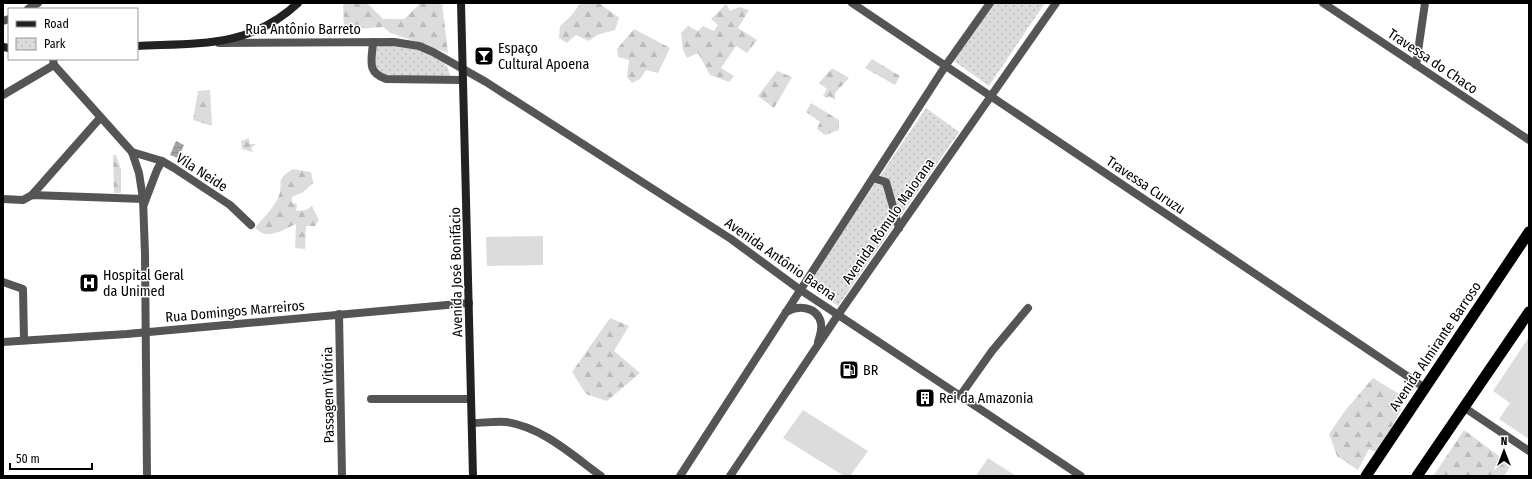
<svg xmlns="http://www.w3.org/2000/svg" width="1532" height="479" viewBox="0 0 1532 479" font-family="'Fira Sans Condensed',sans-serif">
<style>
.grass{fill:#dcdcdc}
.forest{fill:url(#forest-firs)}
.park{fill:url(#park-dots)}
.water{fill:url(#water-rules)}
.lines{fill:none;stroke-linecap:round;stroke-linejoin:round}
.minor{stroke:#555;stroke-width:8}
.tertiary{stroke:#555;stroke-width:8}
.secondary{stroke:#222;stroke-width:8}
.trunk{stroke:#000;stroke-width:11}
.labels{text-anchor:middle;stroke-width:3;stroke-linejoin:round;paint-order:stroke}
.street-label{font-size:14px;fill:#000;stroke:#fff}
.poi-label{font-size:14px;fill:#000;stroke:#fff;text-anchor:start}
</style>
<defs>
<pattern id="forest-firs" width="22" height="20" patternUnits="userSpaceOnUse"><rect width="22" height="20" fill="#dcdcdc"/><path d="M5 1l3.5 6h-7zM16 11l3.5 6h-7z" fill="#bbb"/></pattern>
<pattern id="park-dots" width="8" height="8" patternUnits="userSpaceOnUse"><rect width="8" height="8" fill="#dcdcdc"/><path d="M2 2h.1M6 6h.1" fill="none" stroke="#bbb" stroke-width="1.8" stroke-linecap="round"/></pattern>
<pattern id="water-rules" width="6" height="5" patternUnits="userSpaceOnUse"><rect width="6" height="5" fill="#a3a3a3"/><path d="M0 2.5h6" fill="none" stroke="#8b8b8b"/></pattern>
</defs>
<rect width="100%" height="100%" fill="#fff"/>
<g class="grass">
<path d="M543,236V265L487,266L486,237Z"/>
<path d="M1529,337V439L1499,419L1510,403L1493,391Z"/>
<path d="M803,410L868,451L850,476H844L783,438Z"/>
<path d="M988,458L1016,476H976Z"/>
</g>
<g class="forest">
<path d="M343,3H367L383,19H404L421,3H442L448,53L391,33L383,27L344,30Z"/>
<path d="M581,3H599L619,18L615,30L597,35L589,41L576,35L567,43L559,38L560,26L570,17Z"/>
<path d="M726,4L730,11L739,7L749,10L738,28L757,40L747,53L736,46L721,68L734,76L729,82L710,75L698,53L687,58L683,50L681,33L688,26L698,31L703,26L714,31L718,25L711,19Z"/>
<path d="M634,29L670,48L658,73L646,70L640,79L632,83L627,77L629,60L618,57L617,49Z"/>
<path d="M872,59L900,76L895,85L865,68Z"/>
<path d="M832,68L849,78L835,93V100L829,96L827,98L823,96L827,89L819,83Z"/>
<path d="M777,71L792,77L774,108L758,96Z"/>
<path d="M210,90L212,126L193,120L198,91Z"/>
<path d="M811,103L839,120V130L825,135L817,129L820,122L806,112Z"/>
<path d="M249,138L250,144H256L251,148L253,152L242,149L241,141Z"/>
<path d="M113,155H116L121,169V193H114Z"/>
<path d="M293,169L311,172L313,183L303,192L292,197V203L297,204L296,211L306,210L312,206L319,220L315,226H306L305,249L295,248L296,224C282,230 268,241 255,228C262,219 273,209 278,198C285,183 273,181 293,169Z"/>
<path d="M610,318L629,326L614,351L640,373L607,401L586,394L572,372Z"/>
<path d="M1373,378L1404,397L1402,408L1377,453L1369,449L1358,470L1337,456L1329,434L1344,412Z"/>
<path d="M1464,430L1511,465L1504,476L1434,475Z"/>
</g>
<g class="park">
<path d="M994,3H1045L989,86L954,61Z"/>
<path d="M375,45C396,45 450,49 450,78L386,76L375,68Z"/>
<path d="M926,108L959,132L838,306L807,284Z"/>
</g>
<path class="water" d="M176,141L184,145L178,158L170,155Z"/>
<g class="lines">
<g class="minor">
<path d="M852,3L1425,388"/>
<path d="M1323,3L1529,140"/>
<path d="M28,9L38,3"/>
<path d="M3,21L9,19"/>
<path d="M373,42C372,60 366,72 386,79L463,80"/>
<path d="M1416,65L1425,3"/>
<path d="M3,95L54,65"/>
<path d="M132,152L162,161L174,168L230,205L251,225"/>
<path d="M32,195L100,118"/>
<path d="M3,199L23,200L32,195L143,199"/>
<path d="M144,204L157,170L162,161"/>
<path d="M3,282L23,289L24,340"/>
<path d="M339,314L342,476"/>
<path d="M960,396L992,351L1028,308"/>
<path d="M371,399H471"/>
<path d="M1465,408L1529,451"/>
<path d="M472,423C483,423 495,421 506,422C542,427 572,455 601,476"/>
</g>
<g class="tertiary">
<path d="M219,43L394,42L419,46L433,52L486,82L731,239L799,289L1081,476"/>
<path d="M53,59L54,65L132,152L139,173L143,199L145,254L147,476"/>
<path d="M873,178L886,182L899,228"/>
<path d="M786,312C798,305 817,306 821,323C822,328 820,336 818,342"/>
<path d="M3,342L127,334L469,303"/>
<path d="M680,476L946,65L990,3"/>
<path d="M730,476L838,315L1056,3"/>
</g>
<g class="secondary">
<path d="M461,3L473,476"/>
<path d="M137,46C198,43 250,48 298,3"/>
<path d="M3,47L9,48"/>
</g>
<g class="trunk">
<path d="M1366,476L1529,232"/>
<path d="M1417,476L1529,312"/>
</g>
</g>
<defs>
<symbol id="bar-square" viewBox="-11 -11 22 22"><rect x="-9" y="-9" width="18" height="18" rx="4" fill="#000" stroke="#fff"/><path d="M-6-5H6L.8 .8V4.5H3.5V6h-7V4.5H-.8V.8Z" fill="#fff"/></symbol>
<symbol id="hospital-square" viewBox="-11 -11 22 22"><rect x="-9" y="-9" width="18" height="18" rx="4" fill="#000" stroke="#fff"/><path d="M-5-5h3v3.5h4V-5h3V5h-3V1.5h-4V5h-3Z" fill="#fff"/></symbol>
<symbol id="fuel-square" viewBox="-11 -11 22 22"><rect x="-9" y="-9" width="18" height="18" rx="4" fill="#000" stroke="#fff"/><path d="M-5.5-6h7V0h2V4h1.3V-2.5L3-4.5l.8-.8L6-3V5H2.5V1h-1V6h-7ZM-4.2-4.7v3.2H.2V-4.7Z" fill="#fff"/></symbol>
<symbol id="building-square" viewBox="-11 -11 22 22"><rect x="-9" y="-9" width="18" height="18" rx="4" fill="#000" stroke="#fff"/><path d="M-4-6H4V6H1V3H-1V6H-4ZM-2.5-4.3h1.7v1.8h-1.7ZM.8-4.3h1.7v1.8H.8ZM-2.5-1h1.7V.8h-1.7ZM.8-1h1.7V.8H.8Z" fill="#fff"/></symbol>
</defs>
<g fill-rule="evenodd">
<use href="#bar-square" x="473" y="45" width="22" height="22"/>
<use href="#hospital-square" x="78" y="272" width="22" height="22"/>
<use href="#fuel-square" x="838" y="359" width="22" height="22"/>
<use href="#building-square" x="914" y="387" width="22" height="22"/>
</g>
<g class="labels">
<g class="street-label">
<text x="303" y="34">Rua Antônio Barreto</text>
<text transform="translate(1433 61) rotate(34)" y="5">Travessa do Chaco</text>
<text transform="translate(202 172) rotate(33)" y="5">Vila Neide</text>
<text transform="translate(1146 185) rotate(34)" y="5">Travessa Curuzu</text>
<text transform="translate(888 221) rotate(-55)" y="5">Avenida Rômulo Maiorana</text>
<text transform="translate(781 259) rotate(35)" y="5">Avenida Antônio Baena</text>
<text transform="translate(456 272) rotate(-91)" y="5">Avenida José Bonifácio</text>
<text transform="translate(235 311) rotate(-5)" y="5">Rua Domingos Marreiros</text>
<text transform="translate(1435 346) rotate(-56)" y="5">Avenida Almirante Barroso</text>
<text transform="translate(328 395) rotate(-91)" y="5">Passagem Vitória</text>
</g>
<g class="poi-label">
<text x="498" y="53">Espaço<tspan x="498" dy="16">Cultural Apoena</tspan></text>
<text x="103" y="280">Hospital Geral<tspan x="103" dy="16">da Unimed</tspan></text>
<text x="863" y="375">BR</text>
<text x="939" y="403">Rei da Amazonia</text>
</g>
</g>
<rect width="1532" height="479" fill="none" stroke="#000000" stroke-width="8"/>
<rect x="8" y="8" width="130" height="52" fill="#ffffff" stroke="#999999"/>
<rect x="16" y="21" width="20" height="6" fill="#222222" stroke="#999999"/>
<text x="44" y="28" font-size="12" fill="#000000">Road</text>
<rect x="16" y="38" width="20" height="12" fill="url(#park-dots)" stroke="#999999"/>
<text x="44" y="48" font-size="12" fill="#000000">Park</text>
<g transform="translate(1504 451)" stroke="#ffffff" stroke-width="3" paint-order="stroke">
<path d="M0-3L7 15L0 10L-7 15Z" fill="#000000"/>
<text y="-6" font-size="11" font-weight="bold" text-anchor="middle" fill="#000000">N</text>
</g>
<path d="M10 463v6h82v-6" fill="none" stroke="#000000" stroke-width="2"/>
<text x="16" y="463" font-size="12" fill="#000000" stroke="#ffffff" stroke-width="3" paint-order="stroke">50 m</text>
</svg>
